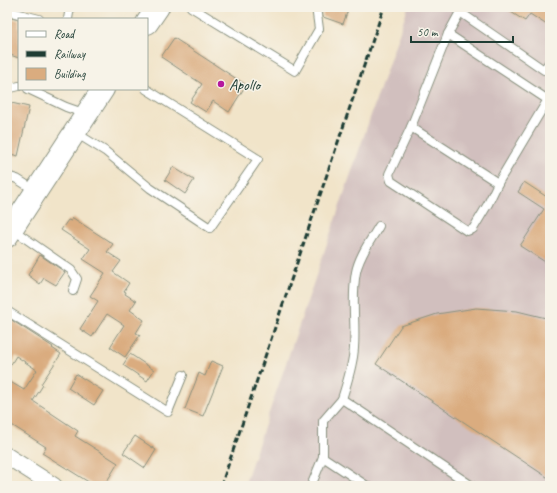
<svg xmlns="http://www.w3.org/2000/svg" width="557" height="493" viewBox="0 0 557 493" font-family="Caveat,sans-serif">
<style>
.industrial{fill:#d1bfbe}
.building{fill:#daac7f}
.lines{fill:none;stroke-linecap:round;stroke-linejoin:round}
.lane-casing{stroke:#88907e;stroke-width:10}
.street-casing{stroke:#88907e;stroke-width:18}
.secondary-casing{stroke:#88907e;stroke-width:24}
.lane{stroke:#fff;stroke-width:8}
.street{stroke:#fff;stroke-width:16}
.secondary{stroke:#fff;stroke-width:22}
.rail{stroke:#1f3d34;stroke-width:3;stroke-dasharray:6 3;stroke-linecap:butt}
.poi-dot{fill:#b5179e;stroke:#f7f3e8;stroke-width:1.5}
.labels{text-anchor:middle;stroke-width:3;stroke-linejoin:round;paint-order:stroke}
.poi-label{font-size:16px;fill:#1f3d34;stroke:#f7f3e8;text-anchor:start}
</style>
<rect width="100%" height="100%" fill="#f7f3e8"/>
<filter id="ink" filterUnits="userSpaceOnUse"><feTurbulence type="fractalNoise" baseFrequency=".025" numOctaves="2"/><feDisplacementMap in="SourceGraphic" scale="8" xChannelSelector="R" yChannelSelector="G"/><feConvolveMatrix kernelMatrix="1 2 1 2 8 2 1 2 1" color-interpolation-filters="sRGB"/></filter>
<filter id="wash" filterUnits="userSpaceOnUse"><feTurbulence type="fractalNoise" baseFrequency=".012" numOctaves="4" result="noise"/><feDisplacementMap in="SourceGraphic" scale="16" xChannelSelector="R" yChannelSelector="G"/><feGaussianBlur stdDeviation="0.9" result="paint"/><feColorMatrix in="noise" values="0 0 0 0 0 0 0 0 0 0 0 0 0 0 0 0 0 1.4 0 .05"/><feComposite in="paint" operator="in"/></filter>
<g filter="url(#wash)">
<rect width="100%" height="100%" fill="#f1e4c9"/>
<path class="industrial" d="M408,7H550V486H244Z"/>
<g id="blocks">
<g class="building">
<path d="M322,7H349L343,24L323,17Z"/>
<path d="M503,7H550V27L530,14L525,21Z"/>
<path d="M7,17L19,20V58L7,54Z"/>
<path d="M174,38L246,85L229,112L213,101L206,112L190,102L202,84L161,57Z"/>
<path d="M7,102L29,107L18,156L7,153Z"/>
<path d="M173,167L194,180L185,194L165,180Z"/>
<path d="M524,182L550,199V265L520,246L544,209L518,192Z"/>
<path d="M73,218L113,244L107,252L121,261L113,272L129,283L124,291L126,292L125,294L136,301L130,310L144,320L136,333L140,335L125,357L110,347L124,325L107,314L92,337L80,329L98,301L90,296L105,273L83,259L90,249L61,230L68,220L71,221Z"/>
<path d="M40,255L65,272L56,285L44,278L40,284L28,275Z"/>
<path d="M476,308L517,311L550,319V479L376,364L401,326L437,314Z"/>
<path d="M7,317L53,347L52,348L61,354L41,384L43,385L33,401L78,431L75,436L118,463L104,486H95L42,453L46,447L7,422V380L24,390L37,370L16,356L7,371Z"/>
<path d="M130,354L154,370L147,381L123,365Z"/>
<path d="M211,361L223,366L203,416L185,409L199,373L205,376Z"/>
<path d="M76,374L103,391L94,405L68,388Z"/>
<path d="M135,436L156,450L145,468L123,453Z"/>
</g>
</g>
</g>
<g filter="url(#ink)">
<use href="#blocks" fill-opacity="0" stroke="#88907e" stroke-width="1"/>
<g class="lines">
<defs>
<g id="lane">
<path d="M191,7L295,71L319,29L316,7"/>
<path d="M459,8L460,12L544,70L550,61"/>
<path d="M7,11L39,19"/>
<path d="M460,12L448,34L411,127L498,183L550,96"/>
<path d="M68,19L70,7"/>
<path d="M448,34L548,100"/>
<path d="M7,89L19,86"/>
<path d="M28,89L66,107L86,114"/>
<path d="M411,127L389,174L391,181L467,231L473,229L488,204L498,183"/>
<path d="M76,133L105,151L150,188L210,228L258,159L146,89"/>
<path d="M7,176L17,179L36,191"/>
<path d="M12,229L71,270L77,279L73,291"/>
<path d="M7,311L168,412L183,375"/>
<path d="M342,399C347,382 353,366 354,348C356,323 351,298 356,272C359,256 371,240 379,226"/>
<path d="M323,457L367,486"/>
<path d="M311,486L323,457V421L342,399L472,486"/>
</g>
<path id="street" d="M7,456L54,486"/>
<g id="secondary">
<path d="M147,23L158,7"/>
<path d="M7,236L103,89"/>
</g>
</defs>
<use href="#lane" class="lane-casing"/>
<use href="#street" class="street-casing"/>
<use href="#secondary" class="secondary-casing"/>
<use href="#lane" class="lane"/>
<use href="#street" class="street"/>
<use href="#secondary" class="secondary"/>
<path class="rail" d="M221,486L384,7"/>
</g>
</g>
<circle class="poi-dot" cx="221" cy="84" r="4"/>
<g class="labels">
<g class="poi-label">
<text x="229" y="90">Apollo</text>
</g>
</g>
<rect width="557" height="493" fill="none" stroke="#f7f3e8" stroke-width="24"/>
<rect x="18" y="18" width="130" height="72" fill="#f7f3e8" stroke="#a1aaa0"/>
<rect x="26" y="31" width="20" height="6" fill="#ffffff" stroke="#a1aaa0"/>
<text x="54" y="38" font-size="12" fill="#1f3d34">Road</text>
<rect x="26" y="51" width="20" height="6" fill="#1f3d34" stroke="#a1aaa0"/>
<text x="54" y="58" font-size="12" fill="#1f3d34">Railway</text>
<rect x="26" y="68" width="20" height="12" fill="#daac7f" stroke="#a1aaa0"/>
<text x="54" y="78" font-size="12" fill="#1f3d34">Building</text>
<path d="M411 36v6h102v-6" fill="none" stroke="#1f3d34" stroke-width="2"/>
<text x="417" y="36" font-size="12" fill="#1f3d34" stroke="#f7f3e8" stroke-width="3" paint-order="stroke">50 m</text>
</svg>
